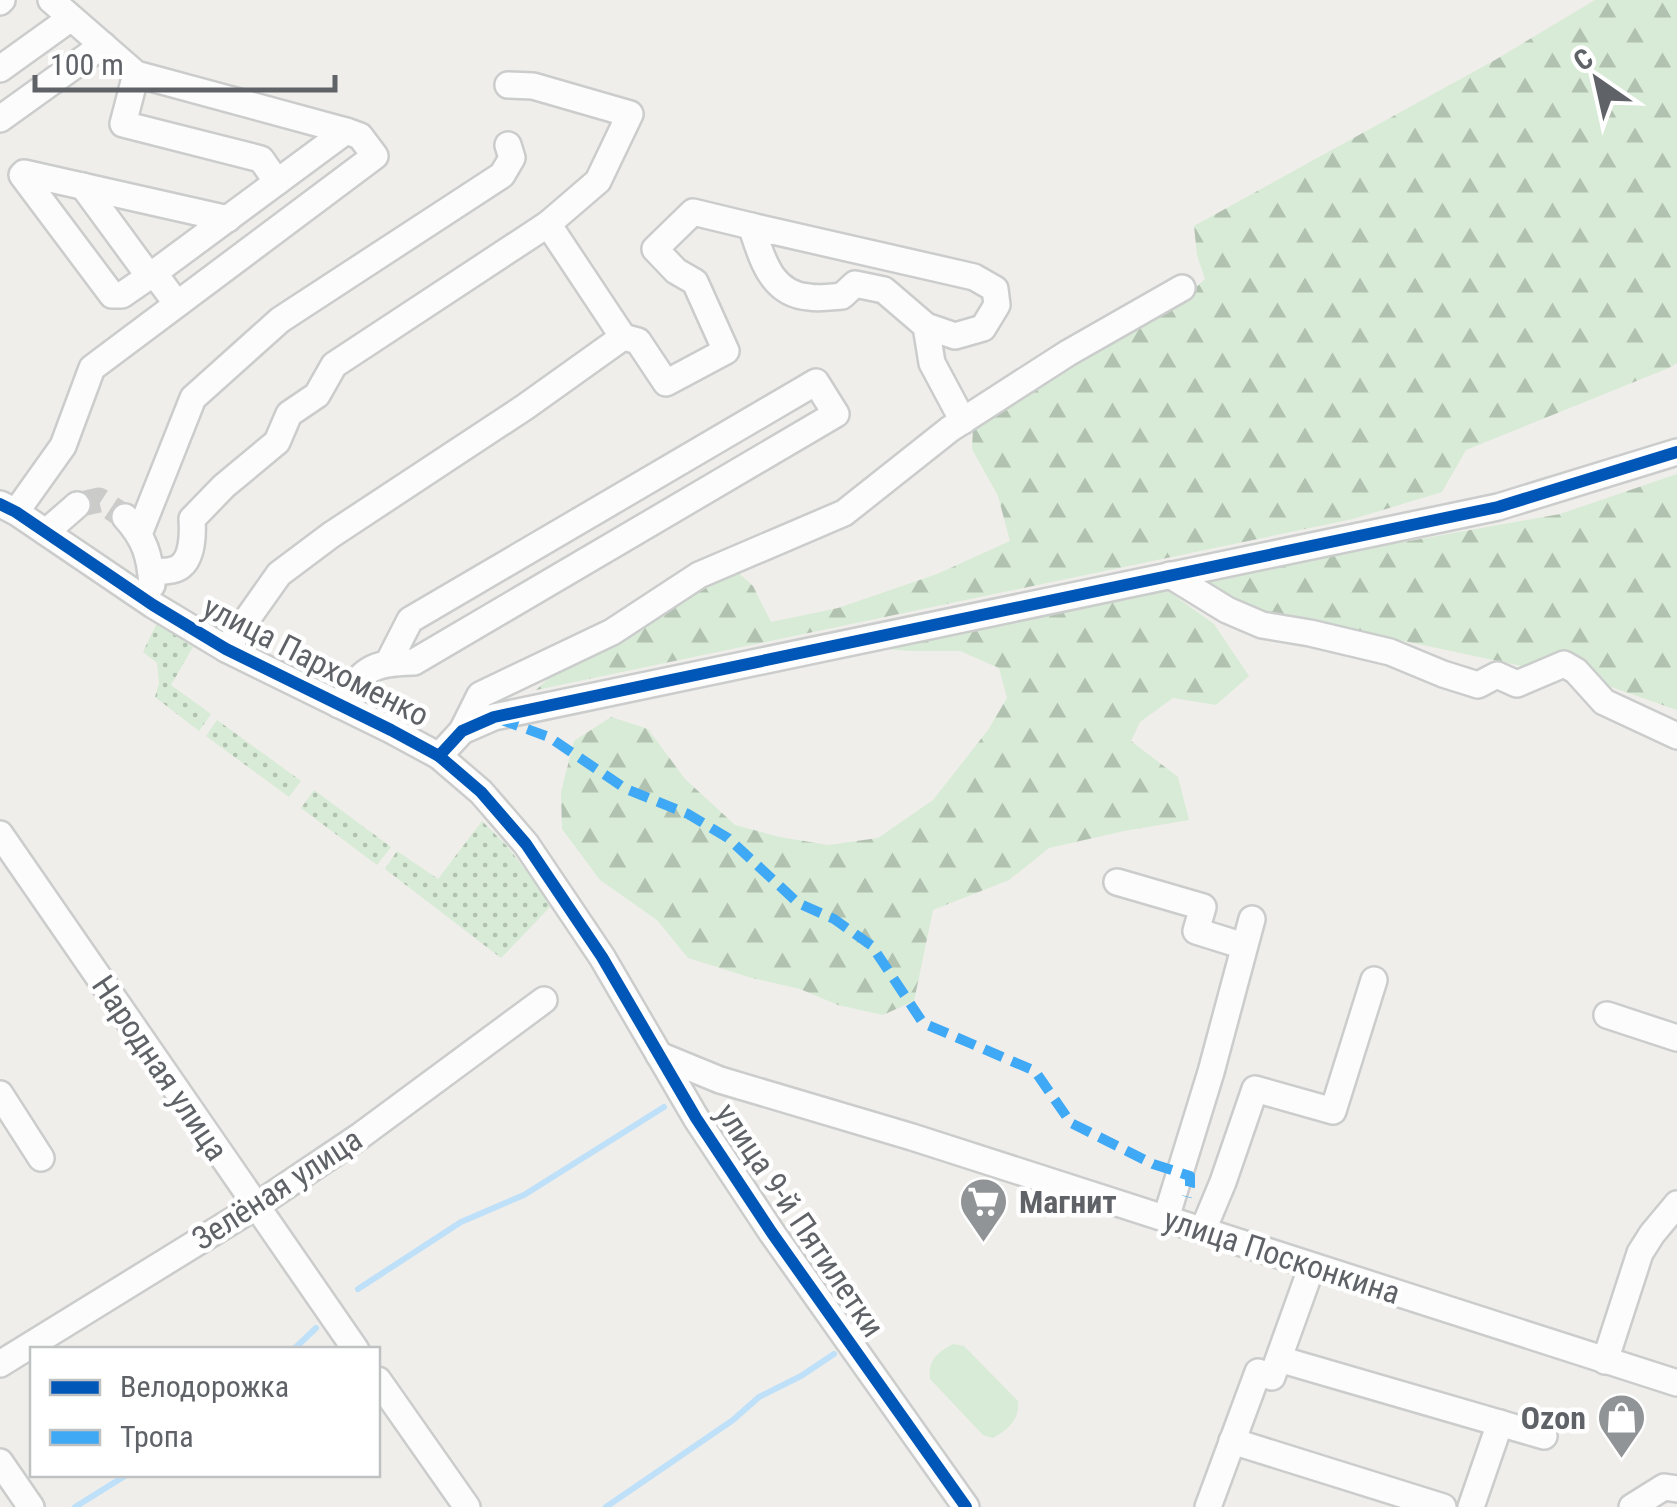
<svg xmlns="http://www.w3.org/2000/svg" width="1677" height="1507" viewBox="0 0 1677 1507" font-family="'Roboto Condensed',sans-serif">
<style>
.grass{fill:url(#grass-dots)}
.forest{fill:url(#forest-firs)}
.pitch{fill:#d8ebd6}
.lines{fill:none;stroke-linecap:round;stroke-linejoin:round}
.stream{stroke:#bfe0f9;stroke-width:6}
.minor-tunnel{stroke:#cbcbca;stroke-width:25;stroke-dasharray:25 12;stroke-linecap:butt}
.minor-casing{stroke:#cbcccc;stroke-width:30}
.minor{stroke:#fdfcfc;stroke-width:25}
.quiet{stroke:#3fa9f5;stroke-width:10;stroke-dasharray:20 10;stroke-linecap:butt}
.cycleway-casing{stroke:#fff;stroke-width:19}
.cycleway{stroke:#0057b8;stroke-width:12}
.labels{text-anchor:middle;stroke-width:9;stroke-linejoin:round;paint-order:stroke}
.street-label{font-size:32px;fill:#5f6368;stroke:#fff}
.poi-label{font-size:32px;font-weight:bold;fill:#5f6368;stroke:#fff;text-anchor:start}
</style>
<defs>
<pattern id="grass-dots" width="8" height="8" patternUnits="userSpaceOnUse" patternTransform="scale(2.5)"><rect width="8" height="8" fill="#d8ebd6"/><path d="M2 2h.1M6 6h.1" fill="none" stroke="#b2c2b1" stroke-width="1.8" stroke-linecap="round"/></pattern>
<pattern id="forest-firs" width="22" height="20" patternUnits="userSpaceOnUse" patternTransform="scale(2.5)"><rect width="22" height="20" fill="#d8ebd6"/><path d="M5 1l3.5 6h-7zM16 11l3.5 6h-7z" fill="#b2c2b1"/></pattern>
</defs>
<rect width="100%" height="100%" fill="#efeeea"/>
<g class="grass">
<path d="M157,623L193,647L171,685L211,714L199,731L155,697L159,683L157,663L143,652Z"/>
<path d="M217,720L301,781L289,797L206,736Z"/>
<path d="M314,790L391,847L377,865L301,808Z"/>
<path d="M482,821L507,846L552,905L501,958L385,869L397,851L438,879Z"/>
</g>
<g class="forest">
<path d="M1595,0H1677V363L1671,367L1466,450L1442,492L1353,519L536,690L550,677L635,632L733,568L753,586L771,622L838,608L937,574L1010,541L998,496L972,449L973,427L1176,306L1205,279L1197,255L1194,226L1495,60Z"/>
<path d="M1677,474V710L1597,682L1404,641L1268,617L1198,581L1233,577L1387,545L1560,514Z"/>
<path d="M1164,588L1214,624L1249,676L1216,705L1173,698L1140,722L1131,741L1178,777L1189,820L1124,831L1049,848L1009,880L933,910L914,1001L883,1015L838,1005L800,989L752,978L688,958L657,920L600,880L562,829L561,792L574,741L611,717L648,729L685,779L735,825L780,837L828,845L878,838L933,800L988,730L1007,698L999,668L960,651H909L866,647Z"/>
</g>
<path class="pitch" d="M953,1344L964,1346L1018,1401C1020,1419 1008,1430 993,1438L983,1435L930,1379C927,1361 938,1352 953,1344Z"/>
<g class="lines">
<g class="stream">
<path d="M358,1289L461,1222L524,1195L664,1107"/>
<path d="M293,1350L316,1328"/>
<path d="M75,1507L128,1474"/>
<path d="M606,1507L733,1420L759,1397L801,1376L834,1354"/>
</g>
<path class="minor-tunnel" d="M77,505L99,500L125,517"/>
<defs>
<g id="minor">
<path d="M0,2L2,0"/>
<path d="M0,69L71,18"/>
<path d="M136,74L123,124L261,159L277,182L154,273L177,304"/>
<path d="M508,85L533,86L630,114L598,181L548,224"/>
<path d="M0,119L103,45"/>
<path d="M277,182L346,131"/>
<path d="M83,186L149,276"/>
<path d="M154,273L122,295H112L22,175L24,173L228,219"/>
<path d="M926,326L955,336L983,328L997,305L995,289L974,277L751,226C762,257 770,294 809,297C819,299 831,297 842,296L855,284L884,290L926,326L932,363L963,421"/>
<path d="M623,337L638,341L666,383L726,351L695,282L676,271L655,249L693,212L751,226"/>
<path d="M0,504L16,512L153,605L226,649L391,730L439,756L481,792L526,844L602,957L696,1118L772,1233L966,1507"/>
<path d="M16,512L63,446L92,368L375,156L360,136L346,131L136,74L51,0"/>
<path d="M125,517C145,539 150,556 152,585"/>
<path d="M46,532L77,505"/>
<path d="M139,534L193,398L280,320L502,175L512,158L508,145"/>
<path d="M151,572C160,571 171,572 178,568C193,560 193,534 192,519L224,486L277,442L289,414L317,395L334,365L548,224L623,337L525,407L331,535L279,574L226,649"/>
<path d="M1170,575L1227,610L1262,625L1310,633L1390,652L1443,674L1478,685L1497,675L1517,684L1564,664L1576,671L1604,702L1677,736"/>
<path d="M339,705C364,669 369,663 414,662L836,414L816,382L410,620L388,663"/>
<path d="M462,731L480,695L612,632L699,575L844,513L950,429L1068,353L1182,288"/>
<path d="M439,756L462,731L494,717L1498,507L1677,452"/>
<path d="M0,834L356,1350"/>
<path d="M1117,882L1203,907L1196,931L1244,946"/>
<path d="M1607,1015L1677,1038"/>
<path d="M659,1055L720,1080L912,1137L1677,1383"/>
<path d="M0,1094L41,1158"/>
<path d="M1166,1218L1211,1072L1252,919"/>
<path d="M1203,1230L1223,1182L1255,1089L1333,1111L1374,980"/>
<path d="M1279,1359L1544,1436"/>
<path d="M1605,1361L1640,1253L1652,1234L1677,1204"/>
<path d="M0,1364L256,1206L360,1136L544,1000"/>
<path d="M378,1380L467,1507"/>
<path d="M1232,1441L1443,1507"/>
<path d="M0,1462L31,1507"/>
<path d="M1208,1507L1258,1372L1272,1377L1312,1266"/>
<path d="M1471,1507L1500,1423"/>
<path d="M1632,1507L1664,1487L1677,1489"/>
</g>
</defs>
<use href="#minor" class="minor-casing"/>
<use href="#minor" class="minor"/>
<path class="quiet" d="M499,719L549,737L626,789L688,814L728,838L798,903L834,919L872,946L923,1023L1035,1071L1071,1123L1153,1164L1190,1176V1186L1187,1197"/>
<defs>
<g id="cycleway">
<path d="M0,504L16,512L153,605L226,649L391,730L439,756L481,792L526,844L602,957L696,1118L772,1233L966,1507"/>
<path d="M439,756L462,731L494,717L1498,507L1677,452"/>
</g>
</defs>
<use href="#cycleway" class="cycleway-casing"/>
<use href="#cycleway" class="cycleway"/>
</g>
<defs>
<symbol id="supermarket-pin" viewBox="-11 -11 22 30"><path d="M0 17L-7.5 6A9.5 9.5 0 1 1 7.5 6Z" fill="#919496" stroke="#fff"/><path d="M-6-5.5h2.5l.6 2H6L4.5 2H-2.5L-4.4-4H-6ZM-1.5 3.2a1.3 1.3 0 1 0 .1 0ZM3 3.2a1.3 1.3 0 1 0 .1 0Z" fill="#fff"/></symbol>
<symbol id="shop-pin" viewBox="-11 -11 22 30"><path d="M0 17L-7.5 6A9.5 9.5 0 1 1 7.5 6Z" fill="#919496" stroke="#fff"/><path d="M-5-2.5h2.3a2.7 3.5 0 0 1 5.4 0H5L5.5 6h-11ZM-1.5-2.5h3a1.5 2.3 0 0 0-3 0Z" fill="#fff"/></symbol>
</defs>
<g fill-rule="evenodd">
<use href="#supermarket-pin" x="956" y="1174" width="55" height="75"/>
<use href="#shop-pin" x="1594" y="1390" width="55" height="75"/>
</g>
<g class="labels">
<g class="street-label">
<text transform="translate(316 661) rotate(27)" y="11">улица Пархоменко</text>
<text transform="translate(160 1068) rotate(56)" y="11">Народная улица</text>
<text transform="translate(277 1189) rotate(-33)" y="11">Зелёная улица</text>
<text transform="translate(800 1220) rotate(56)" y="11">улица 9-й Пятилетки</text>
<text transform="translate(1282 1256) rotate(18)" y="11">улица Посконкина</text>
</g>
<g class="poi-label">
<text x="1019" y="1213">Магнит</text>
<text x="1586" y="1429" text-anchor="end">Ozon</text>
</g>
</g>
<rect x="30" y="1347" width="350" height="130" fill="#ffffff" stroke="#bfc1c3" stroke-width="2.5"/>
<rect x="50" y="1380" width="50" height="15" fill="#0057b8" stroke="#bfc1c3" stroke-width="2.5"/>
<text x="120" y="1397" font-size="30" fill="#5f6368">Велодорожка</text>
<rect x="50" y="1430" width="50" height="15" fill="#3fa9f5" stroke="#bfc1c3" stroke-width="2.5"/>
<text x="120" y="1447" font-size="30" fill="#5f6368">Тропа</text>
<g transform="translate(1597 80) rotate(326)" stroke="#ffffff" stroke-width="8" paint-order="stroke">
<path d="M0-8L18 38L0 25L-18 38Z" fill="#5f6368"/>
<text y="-15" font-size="28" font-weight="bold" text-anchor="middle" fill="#5f6368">С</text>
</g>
<path d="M35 75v15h300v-15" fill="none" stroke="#5f6368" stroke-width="5"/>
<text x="50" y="75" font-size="30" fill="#5f6368" stroke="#ffffff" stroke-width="8" paint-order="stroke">100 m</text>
</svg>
